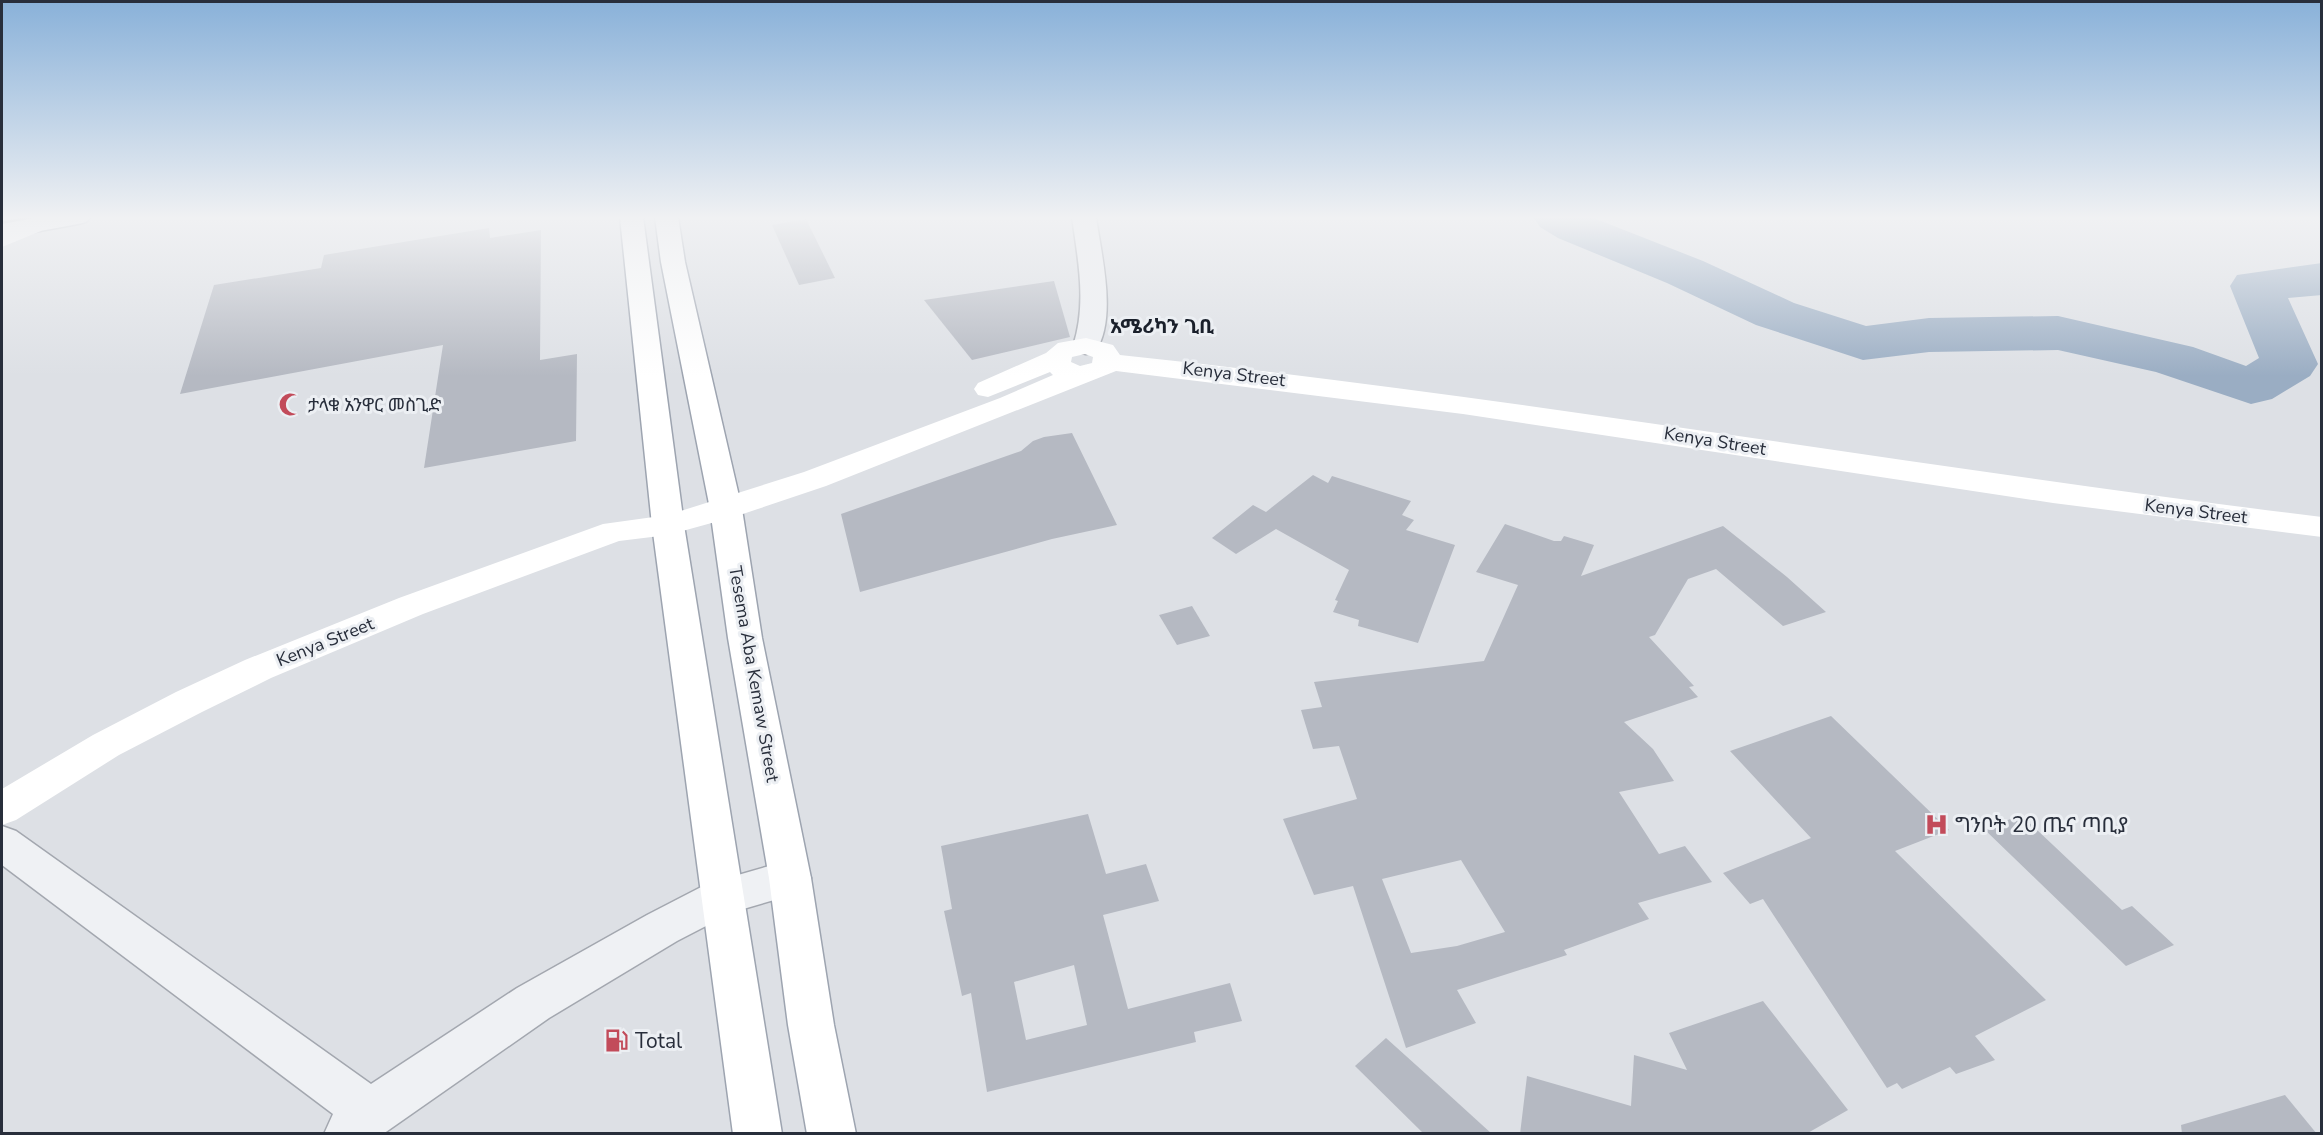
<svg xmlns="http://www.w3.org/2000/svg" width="2323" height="1135" viewBox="0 0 2323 1135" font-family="'Nunito Sans','Noto Sans Ethiopic',sans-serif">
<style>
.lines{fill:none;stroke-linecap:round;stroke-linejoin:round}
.river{fill:#9aadc3;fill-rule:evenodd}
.building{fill:#b5b9c2;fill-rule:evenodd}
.street-casing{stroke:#a3a7af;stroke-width:3}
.primary-casing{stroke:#9da4b0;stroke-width:3}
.street{fill:#eff1f4;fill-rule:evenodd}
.secondary{fill:#fff;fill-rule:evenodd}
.primary{fill:#fff;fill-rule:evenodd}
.tram{stroke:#78808e;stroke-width:1.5}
.labels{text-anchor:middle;stroke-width:6;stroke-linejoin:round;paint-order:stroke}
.street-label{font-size:18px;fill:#282e3b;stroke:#eceff3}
.poi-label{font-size:18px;fill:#282e3b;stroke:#eceff3;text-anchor:start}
.far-district-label{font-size:20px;font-weight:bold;fill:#1a202b;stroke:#eceff3}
.near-poi-label{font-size:21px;fill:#282e3b;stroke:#eceff3;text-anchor:start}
</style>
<rect width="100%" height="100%" fill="#dde0e5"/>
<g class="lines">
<path class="river" d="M1533,217H1591L1703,261L1794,303L1866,326L1929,318L2058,316L2193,347L2246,366L2259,358L2230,286L2237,275L2322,263V295L2288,298L2318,364L2310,376L2272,399L2251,404L2156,372L2058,350L1929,352L1863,360L1756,325L1667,283L1558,238L1540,227Z"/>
</g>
<g class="building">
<path d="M806,219L835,278L799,285L772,225Z"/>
<path d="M489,228L490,238L541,230L540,360L577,354L576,441L424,468L443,345L180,394L214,285L321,268L324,255Z"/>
<path d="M1054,281L1070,337L972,360L924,300Z"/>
<path d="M1072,433L1117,525L1052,539L860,592L841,514L1021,451L1033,441L1044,437Z"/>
<path d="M1313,475L1328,483L1332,476L1411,501L1402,515L1414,520L1406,530L1455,545L1418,643L1358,626L1359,620L1333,612L1338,601L1335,600L1349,570L1276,529L1236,554L1212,538L1253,505L1266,512Z"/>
<path d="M1505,524L1554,541H1561L1564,536L1594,545L1581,576L1723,526L1787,577L1826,612L1783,626L1716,569L1688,579L1655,635L1649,637L1694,686L1689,687L1698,697L1624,722L1653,749L1674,781L1619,792L1659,854L1685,846L1712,882L1638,903L1649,919L1564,950L1567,955L1457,990L1476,1023L1406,1048L1353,886L1314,895L1283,819L1357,799L1339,746L1313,749L1301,710L1322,707L1314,682L1484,661L1518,585L1476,572ZM1461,860L1505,932L1457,946L1411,953L1382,879Z"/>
<path d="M1192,606L1210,636L1177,645L1159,615Z"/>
<path d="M1831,716L1949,830L1895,851L2046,1000L1975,1036L1995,1060L1956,1074L1950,1067L1902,1089L1897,1083L1887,1088L1763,899L1750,904L1723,873L1811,838L1730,751Z"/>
<path d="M1088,814L1106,874L1146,864L1159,901L1103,915L1128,1009L1230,983L1242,1021L1194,1032L1196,1042L987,1092L971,993L962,996L944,911L952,909L941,846ZM1074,965L1087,1025L1026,1040L1014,982Z"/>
<path d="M2021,815L2122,910L2132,906L2174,945L2126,966L1984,829Z"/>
<path d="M1763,1001L1848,1110L1806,1134H1520L1527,1076L1631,1106L1634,1055L1687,1070L1669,1033Z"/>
<path d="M1386,1038L1436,1083L1492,1134H1424L1355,1066Z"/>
<path d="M2285,1095L2317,1134H2182L2181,1125Z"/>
</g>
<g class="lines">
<defs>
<g id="street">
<path d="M1072,217H1096C1101,254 1118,319 1095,352L1086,354L1077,352L1073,346C1087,304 1078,260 1072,217Z"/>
<path d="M2,826L16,831L371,1084L517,988L647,915L707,884L790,860L805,865L811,878L805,891L733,912L677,941L549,1018L383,1134H324L333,1114L2,865Z"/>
</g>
<g id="primary">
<path d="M41,217H90L86,222L78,224L2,238V224Z"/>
<path d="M620,217H643L684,525L782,1134H733L652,525Z"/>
<path d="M655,217H678L685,262L742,509L762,638L811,878L834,1025L856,1134H807L788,1025L769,878L728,638L710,509L661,262Z"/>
</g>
</defs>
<use href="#street" class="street-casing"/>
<use href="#primary" class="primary-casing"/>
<use href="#street" class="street"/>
<g class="secondary">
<path d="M33,219L41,221L45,226L41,231L2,247V231Z"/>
<path d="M1086,338L1113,345L1120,355C1522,397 1920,468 2322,517V537L2053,503L1463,414L1116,371L826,486L737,516L668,535L619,541L423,614L271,678L202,712L119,755L16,820L2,825V789L93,735L176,692L245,660L399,598L603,524L668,515L804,472L1000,398L1053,375L1050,372L988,397L978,395L974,389L978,383L1046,353L1058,343ZM1085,354L1093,357L1092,363L1080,366L1071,362L1072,357Z"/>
</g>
<use href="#primary" class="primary"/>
<path class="tram" d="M2,222L32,217"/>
</g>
<linearGradient id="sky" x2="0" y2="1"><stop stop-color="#89b1d9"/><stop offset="0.58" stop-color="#f0f1f3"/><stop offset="1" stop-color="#f0f1f3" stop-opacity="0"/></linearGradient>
<rect width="2323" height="376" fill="url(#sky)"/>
<defs>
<symbol id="mosque-bare" viewBox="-9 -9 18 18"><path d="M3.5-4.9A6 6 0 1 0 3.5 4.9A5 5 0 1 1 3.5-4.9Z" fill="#c24b5a" stroke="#eceff3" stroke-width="2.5" paint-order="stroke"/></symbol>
<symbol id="hospital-bare" viewBox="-9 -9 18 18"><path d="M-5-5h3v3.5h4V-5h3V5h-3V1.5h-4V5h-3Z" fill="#c24b5a" stroke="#eceff3" stroke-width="2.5" paint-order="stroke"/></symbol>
<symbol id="fuel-bare" viewBox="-9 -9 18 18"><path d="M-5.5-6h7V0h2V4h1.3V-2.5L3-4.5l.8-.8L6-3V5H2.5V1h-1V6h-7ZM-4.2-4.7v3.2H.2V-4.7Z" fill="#c24b5a" stroke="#eceff3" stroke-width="2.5" paint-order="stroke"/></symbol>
</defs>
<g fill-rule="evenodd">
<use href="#mosque-bare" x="274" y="388" width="33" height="33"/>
<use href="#hospital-bare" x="1920" y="808" width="33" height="33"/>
<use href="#fuel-bare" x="600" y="1024" width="33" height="33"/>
</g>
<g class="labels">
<g class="street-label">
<text transform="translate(1234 374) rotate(7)" y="6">Kenya Street</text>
<text transform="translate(1715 441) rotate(9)" y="6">Kenya Street</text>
<text transform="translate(2196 511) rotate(7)" y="6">Kenya Street</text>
<text transform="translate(325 642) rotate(-22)" y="6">Kenya Street</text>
<text transform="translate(754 674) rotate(80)" y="6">Tesema Aba Kemaw Street</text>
</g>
<g class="poi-label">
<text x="308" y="411">ታላቁ አንዋር መስጊድ</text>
</g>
<g class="far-district-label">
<text x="1162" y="333">አሜሪካን ጊቢ</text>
</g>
<g class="near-poi-label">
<text x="1955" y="832">ግንቦት 20 ጤና ጣቢያ</text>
<text x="635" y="1048">Total</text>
</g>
</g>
<rect width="2323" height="1135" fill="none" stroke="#282e3b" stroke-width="6"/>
</svg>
